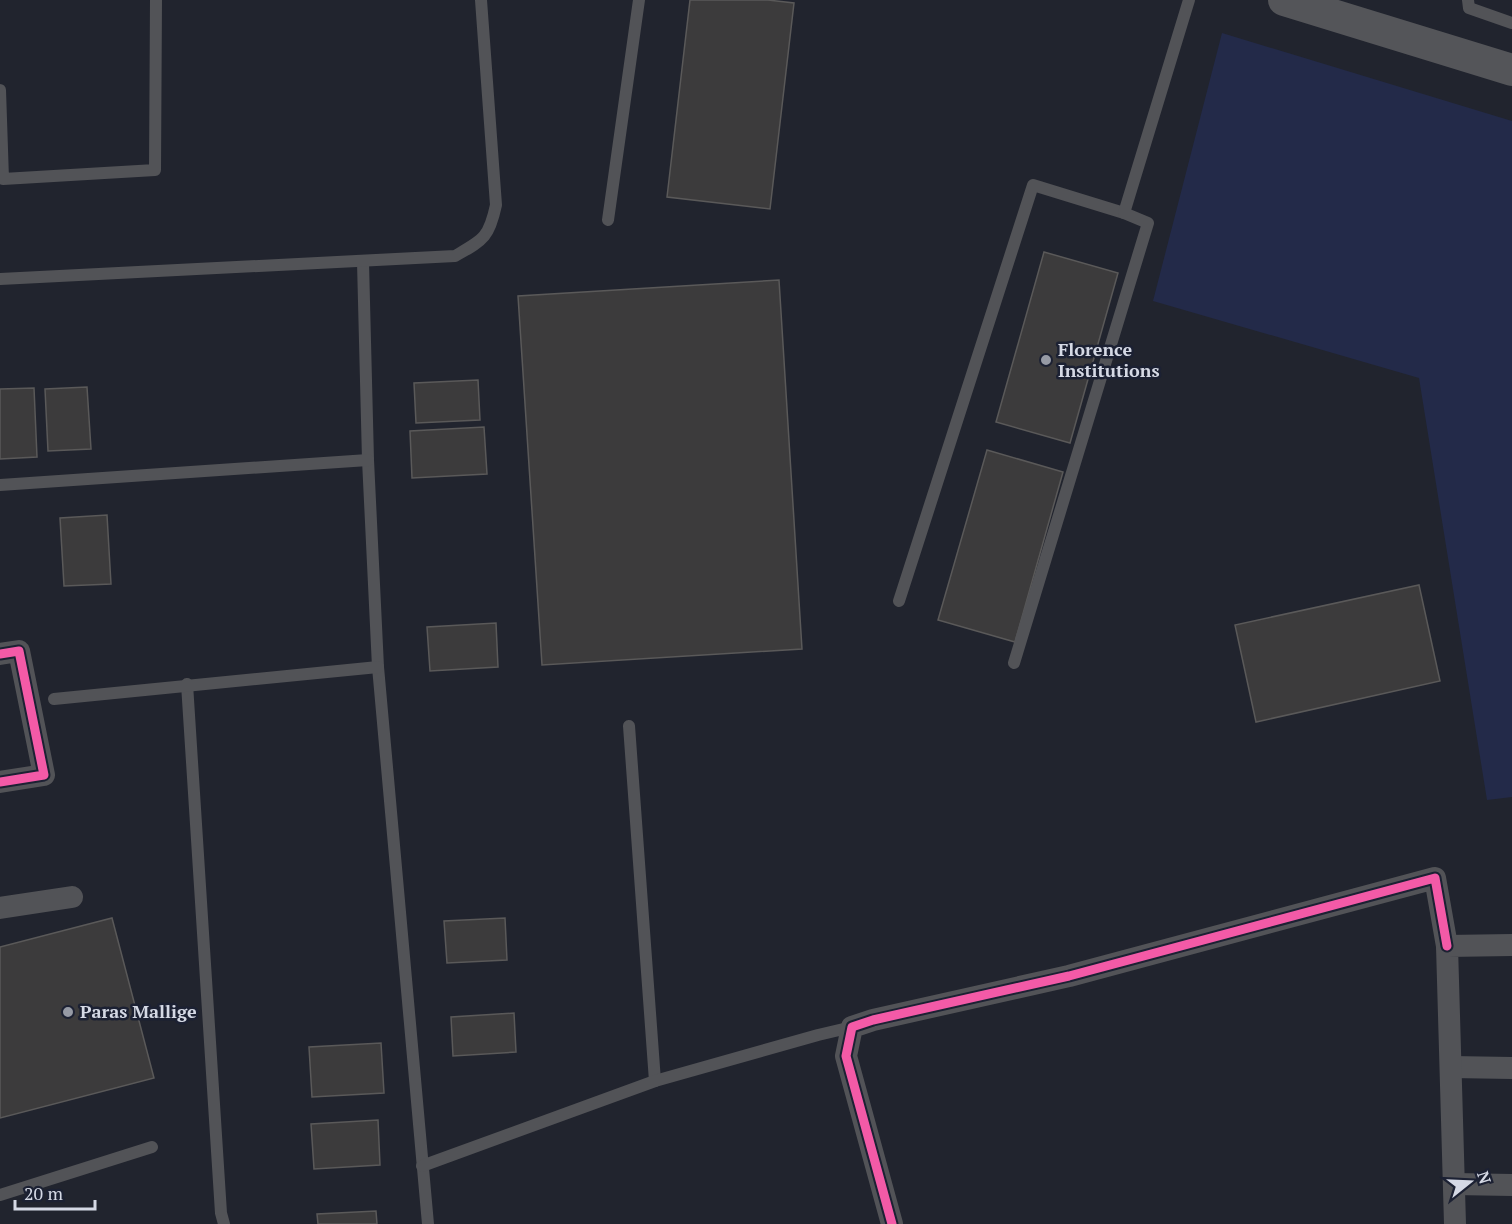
<svg xmlns="http://www.w3.org/2000/svg" width="1512" height="1224" viewBox="0 0 1512 1224" font-family="'PT Serif',serif">
<style>
.green{fill:#232a49}
.building{fill:#3c3b3c;stroke:#5a5959;stroke-width:1.5}
.lines{fill:none;stroke-linecap:round;stroke-linejoin:round}
.lane{stroke:#525357;stroke-width:12}
.street{stroke:#525357;stroke-width:22}
.secondary{stroke:#545559;stroke-width:32}
.cycleway-casing{stroke:#1c2133;stroke-width:13}
.cycleway{stroke:#f35aa7;stroke-width:9}
.poi-dot{fill:#969aa5;stroke:#1c2133;stroke-width:2}
.labels{text-anchor:middle;stroke-width:5;stroke-linejoin:round;paint-order:stroke}
.poi-label{font-size:18px;font-weight:bold;fill:#d5d9e5;stroke:#1c2133;text-anchor:start}
</style>
<rect width="100%" height="100%" fill="#21242e"/>
<path class="green" d="M1222,33L1512,121V797L1487,800L1419,378L1153,301Z"/>
<g class="building">
<path d="M690,0H768L794,3L770,209L667,197Z"/>
<path d="M1044,252L1118,273L1070,443L996,422Z"/>
<path d="M779,280L802,649L542,665L518,296Z"/>
<path d="M478,380L480,420L416,423L414,383Z"/>
<path d="M87,387L91,449L48,451L45,389Z"/>
<path d="M34,388L37,457L0,459V389Z"/>
<path d="M484,427L487,474L412,478L410,431Z"/>
<path d="M987,450L1063,472L1015,642L938,620Z"/>
<path d="M107,515L111,584L64,586L60,518Z"/>
<path d="M1419,585L1440,681L1256,722L1235,625Z"/>
<path d="M496,623L498,667L430,671L427,627Z"/>
<path d="M112,918L154,1078L0,1118V947Z"/>
<path d="M505,918L507,960L447,963L444,921Z"/>
<path d="M514,1013L516,1052L453,1056L451,1017Z"/>
<path d="M381,1043L384,1093L312,1097L309,1047Z"/>
<path d="M378,1120L380,1165L314,1169L311,1124Z"/>
<path d="M376,1211L377,1224H318L317,1214Z"/>
</g>
<g class="lines">
<g class="lane">
<path d="M1468,0L1469,8L1512,23"/>
<path d="M0,90L3,179L155,170L156,0"/>
<path d="M608,220L639,0"/>
<path d="M363,262L368,460L378,667L428,1224"/>
<path d="M0,279L455,256C483,240 489,238 496,205L481,0"/>
<path d="M0,485L368,460"/>
<path d="M899,601L1033,185L1124,213"/>
<path d="M1014,663L1148,223L1124,213L1189,0"/>
<path d="M187,684L221,1213L224,1224"/>
<path d="M54,699L378,667"/>
<path d="M629,726L655,1081"/>
<path d="M422,1166L655,1081L818,1035L852,1027"/>
<path d="M0,1195L152,1147"/>
</g>
<g class="street">
<path d="M0,654L19,651L44,775L0,782"/>
<path d="M0,908L72,897"/>
<path d="M1451,1067L1512,1068"/>
<path d="M1454,1184L1512,1185"/>
<path d="M892,1224L846,1056L852,1027L873,1020L1069,976L1435,878L1447,946"/>
<path d="M1455,1224L1447,946L1512,945"/>
</g>
<path class="secondary" d="M1284,0L1512,70"/>
<defs>
<g id="cycleway">
<path d="M0,654L19,651L44,775L0,782"/>
<path d="M892,1224L846,1056L852,1027L873,1020L1069,976L1435,878L1447,946"/>
</g>
</defs>
<use href="#cycleway" class="cycleway-casing"/>
<use href="#cycleway" class="cycleway"/>
</g>
<g class="poi-dot">
<circle cx="1046" cy="360" r="6"/>
<circle cx="68" cy="1012" r="6"/>
</g>
<g class="labels">
<g class="poi-label">
<text x="1058" y="356">Florence<tspan x="1058" dy="21">Institutions</tspan></text>
<text x="80" y="1018">Paras Mallige</text>
</g>
</g>
<g transform="translate(1470 1182) rotate(72)" stroke="#1c2133" stroke-width="4.5" paint-order="stroke">
<path d="M0-4.5L10 22L0 15L-10 22Z" fill="#d5d9e5"/>
<text y="-9" font-size="16" font-weight="bold" text-anchor="middle" fill="#d5d9e5">N</text>
</g>
<path d="M15 1200v9h80v-9" fill="none" stroke="#d5d9e5" stroke-width="3"/>
<text x="24" y="1200" font-size="18" fill="#d5d9e5" stroke="#1c2133" stroke-width="4.5" paint-order="stroke">20 m</text>
</svg>
